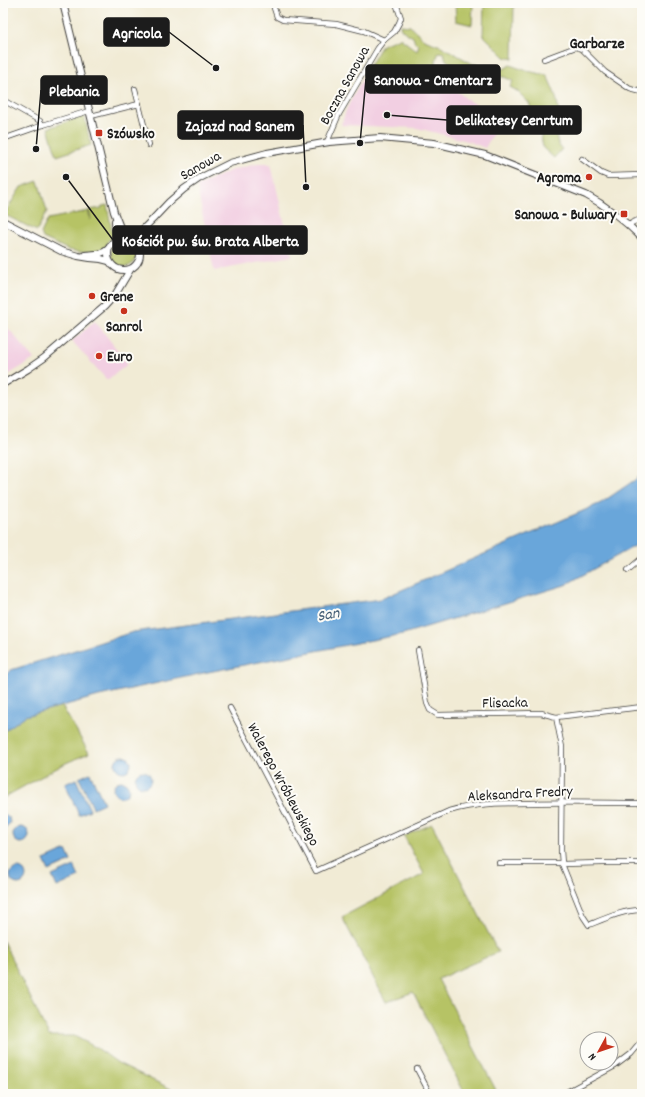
<svg xmlns="http://www.w3.org/2000/svg" width="645" height="1097" viewBox="0 0 645 1097" font-family="Dekko,sans-serif">
<style>
.built{fill:#f2cfe2}
.green{fill:#b6c365;stroke:#697040}
.water{fill:#69a6da;stroke:#42617b}
.lines{fill:none;stroke-linecap:round;stroke-linejoin:round}
.street-casing{stroke:#3c3b38;stroke-width:6}
.secondary-casing{stroke:#3c3b38;stroke-width:8}
.street{stroke:#fff;stroke-width:4.5}
.secondary{stroke:#fff;stroke-width:6}
.poi-dot{fill:#c8321e;stroke:#fdfcf7;stroke-width:1.5}
.labels{text-anchor:middle;stroke-width:4;stroke-linejoin:round;paint-order:stroke}
.street-label{font-size:15px;fill:#1c1c1c;stroke:#fdfcf7}
.poi-label{font-size:15px;font-weight:bold;fill:#1c1c1c;stroke:#fdfcf7;text-anchor:start}
.neighbourhood-label{font-size:16px;font-weight:bold;fill:#1c1c1c;stroke:#fdfcf7}
.water-label{font-size:16px;font-style:italic;fill:#3f5a71;stroke:#fdfcf7}
.leader{fill:none;stroke:#1c1c1c;stroke-width:1.5}
.callout-dot{fill:#1c1c1c;stroke:#fdfcf7;stroke-width:1.5}
.callout{fill:#1c1c1c;stroke:#1c1c1c;stroke-width:1.5}
.callout-label{font-size:16px;text-anchor:middle;font-weight:bold;fill:#fff}
</style>
<rect width="100%" height="100%" fill="#fdfcf7"/>
<filter id="ink" filterUnits="userSpaceOnUse"><feTurbulence type="fractalNoise" baseFrequency=".025" numOctaves="2"/><feDisplacementMap in="SourceGraphic" scale="8" xChannelSelector="R" yChannelSelector="G"/><feConvolveMatrix kernelMatrix="1 2 1 2 8 2 1 2 1" color-interpolation-filters="sRGB"/></filter>
<filter id="wash" filterUnits="userSpaceOnUse"><feTurbulence type="fractalNoise" baseFrequency=".012" numOctaves="4" result="noise"/><feDisplacementMap in="SourceGraphic" scale="16" xChannelSelector="R" yChannelSelector="G"/><feGaussianBlur stdDeviation="0.9" result="paint"/><feColorMatrix in="noise" values="0 0 0 0 0 0 0 0 0 0 0 0 0 0 0 0 0 1.4 0 .05"/><feComposite in="paint" operator="in"/></filter>
<g filter="url(#wash)">
<rect width="100%" height="100%" fill="#f1ebd5"/>
<g class="built">
<path d="M366,72L387,91H393L429,75L435,73L469,101L487,109L493,134L485,148L468,141L417,128L341,125L347,108Z"/>
<path d="M257,164H271L292,256L214,271L197,187L208,181L232,170Z"/>
<path d="M95,321L128,364L107,380L72,341Z"/>
<path d="M3,322L34,359L3,378Z"/>
</g>
<g class="green">
<path d="M455,3H473L472,25L456,21Z"/>
<path d="M484,3H514L513,59L505,57L483,35Z"/>
<path d="M401,25L410,26L420,35L424,40L441,46L473,64L491,66L495,68V77C485,78 480,77 470,75L469,71H466L462,74L459,68L455,65L449,62L446,60L444,53L439,52C436,60 434,62 439,70L438,73L429,75L393,91H387L366,72L382,45L400,38L417,51L419,44L415,43L413,37L406,33L400,28Z"/>
<path d="M510,65L527,71L547,75C551,85 557,96 558,107C560,121 551,138 562,149L554,158L543,148L541,135L529,103L517,91L510,87L513,81L504,77H501L502,68L504,69Z"/>
<path d="M84,116L91,145L57,156L48,128Z"/>
<path d="M38,181L47,211L37,231L3,214L6,211L21,187Z"/>
<path d="M107,205L113,236L108,241L105,248L102,250L90,252H79L69,250L43,238L41,233L48,219L88,211L90,218L89,219L90,220L91,219L89,210L102,208V206Z"/>
<circle cx="124" cy="254" r="13"/>
<path d="M62,706L89,753L66,763L3,798V732L25,716Z"/>
<path d="M432,824L498,952L438,979L498,1094H465L413,992L386,1002L342,917L424,874L404,836Z"/>
<path d="M3,941L49,1036H74L97,1048L118,1063L175,1091L184,1094H3Z"/>
</g>
<g class="water">
<path d="M642,475V542L565,585L403,634L208,672L99,696L25,716L3,732V677L11,670L133,632L381,599L601,503Z"/>
<circle cx="123" cy="764" r="8"/>
<circle cx="143" cy="779" r="8"/>
<path d="M90,773L104,803L93,808L79,778Z"/>
<path d="M76,779L90,810L79,815L65,784Z"/>
<circle cx="121" cy="789" r="8"/>
<path d="M3,813L9,817L10,823L6,828L3,829Z"/>
<circle cx="21" cy="835" r="8"/>
<path d="M66,850L71,861L49,871L44,860Z"/>
<path d="M74,866L79,877L57,887L52,876Z"/>
<circle cx="18" cy="876" r="8"/>
</g>
</g>
<g filter="url(#ink)">
<g class="lines">
<defs>
<g id="street">
<path d="M274,3V8L277,17L283,20L336,24L364,31L384,40"/>
<path d="M544,59L576,47L582,49L605,72L630,89L642,92"/>
<path d="M135,89L149,145"/>
<path d="M3,100L40,121L43,125"/>
<path d="M91,116L139,104"/>
<path d="M3,139L43,125L89,111"/>
<path d="M327,142L339,114L378,48L384,40L394,32L399,23L401,18L396,3"/>
<path d="M582,159L601,173L608,176L642,175"/>
<path d="M629,226L633,222L642,219"/>
<path d="M628,570L642,558"/>
<path d="M418,650L427,703L430,710L438,715L541,713L556,717L642,707"/>
<path d="M230,708L316,871L449,811C476,803 504,803 531,803C568,802 605,803 642,803"/>
<path d="M556,717L562,747L561,850L562,864L583,916L589,925C606,918 623,910 642,910"/>
<path d="M499,863H560L562,864L602,863H642"/>
<path d="M417,1069L430,1094"/>
<path d="M563,1094L615,1066L631,1054L642,1041"/>
</g>
<g id="secondary">
<path d="M63,3L114,212L121,230L126,238"/>
<path d="M3,221L61,251L78,256L90,258L101,259L109,261"/>
<circle cx="124" cy="254" r="16"/>
<path d="M130,239L137,235L153,219L169,202L184,189L200,178L230,163L267,153L329,142L380,138L434,143L485,155L586,195C607,206 625,221 642,238"/>
<path d="M114,241L116,237L115,221"/>
<path d="M138,247V243L147,229"/>
<path d="M85,255C94,254 102,255 108,249"/>
<path d="M3,384L28,369L44,358L104,307L115,295L130,270"/>
</g>
</defs>
<use href="#street" class="street-casing"/>
<use href="#secondary" class="secondary-casing"/>
<use href="#street" class="street"/>
<use href="#secondary" class="secondary"/>
</g>
</g>
<g class="poi-dot">
<rect x="95" y="129" width="8" height="8" rx="2"/>
<circle cx="589" cy="177" r="4"/>
<rect x="620" y="210" width="8" height="8" rx="2"/>
<circle cx="92" cy="296" r="4"/>
<circle cx="124" cy="311" r="4"/>
<circle cx="99" cy="356" r="4"/>
</g>
<g class="labels">
<g class="street-label">
<text transform="translate(344 85) rotate(-61)" y="5">Boczna Sanowa</text>
<text transform="translate(200 165) rotate(-30)" y="5">Sanowa</text>
<text transform="translate(505 702) rotate(-1)" y="5">Flisacka</text>
<text transform="translate(284 784) rotate(62)" y="5">Walerego Wróblewskiego</text>
<text transform="translate(520 793) rotate(-3)" y="5">Aleksandra Fredry</text>
</g>
<g class="poi-label">
<text x="107" y="138">Szówsko</text>
<text x="581" y="182" text-anchor="end">Agroma</text>
<text x="616" y="219" text-anchor="end">Sanowa - Bulwary</text>
<text x="100" y="301">Grene</text>
<text x="124" y="331" text-anchor="middle">Sanrol</text>
<text x="107" y="361">Euro</text>
</g>
<g class="neighbourhood-label">
<text x="597" y="48">Garbarze</text>
</g>
<g class="water-label">
<text transform="translate(328 613) rotate(-9)" y="6">San</text>
</g>
</g>
<path class="leader" d="M216 68L169 32M360 143L366 79M36 149L41 90M387 115L447 120M306 187L303 125M66 177L113 240"/>
<g class="callout-dot">
<circle cx="216" cy="68" r="4"/>
<circle cx="360" cy="143" r="4"/>
<circle cx="36" cy="149" r="4"/>
<circle cx="387" cy="115" r="4"/>
<circle cx="306" cy="187" r="4"/>
<circle cx="66" cy="177" r="4"/>
</g>
<g class="callout">
<rect x="104" y="18" width="65" height="28" rx="4"/>
<rect x="366" y="65" width="134" height="28" rx="4"/>
<rect x="41" y="76" width="66" height="28" rx="4"/>
<rect x="447" y="106" width="134" height="28" rx="4"/>
<rect x="178" y="111" width="125" height="28" rx="4"/>
<rect x="113" y="226" width="194" height="28" rx="4"/>
</g>
<g class="callout-label">
<text x="137" y="38">Agricola</text>
<text x="433" y="85">Sanowa - Cmentarz</text>
<text x="74" y="96">Plebania</text>
<text x="514" y="125">Delikatesy Cenrtum</text>
<text x="240" y="131">Zajazd nad Sanem</text>
<text x="210" y="246">Kościół pw. św. Brata Alberta</text>
</g>
<rect width="645" height="1097" fill="none" stroke="#fdfcf7" stroke-width="16"/>
<g transform="translate(599 1051) rotate(230)"><circle r="19" fill="#fdfcf7" stroke="#a3a29f"/>
<path d="M0-3L7 15L0 10L-7 15Z" fill="#c8321e"/>
<text y="-6" font-size="11" font-weight="bold" text-anchor="middle" fill="#1c1c1c">N</text>
</g>
</svg>
